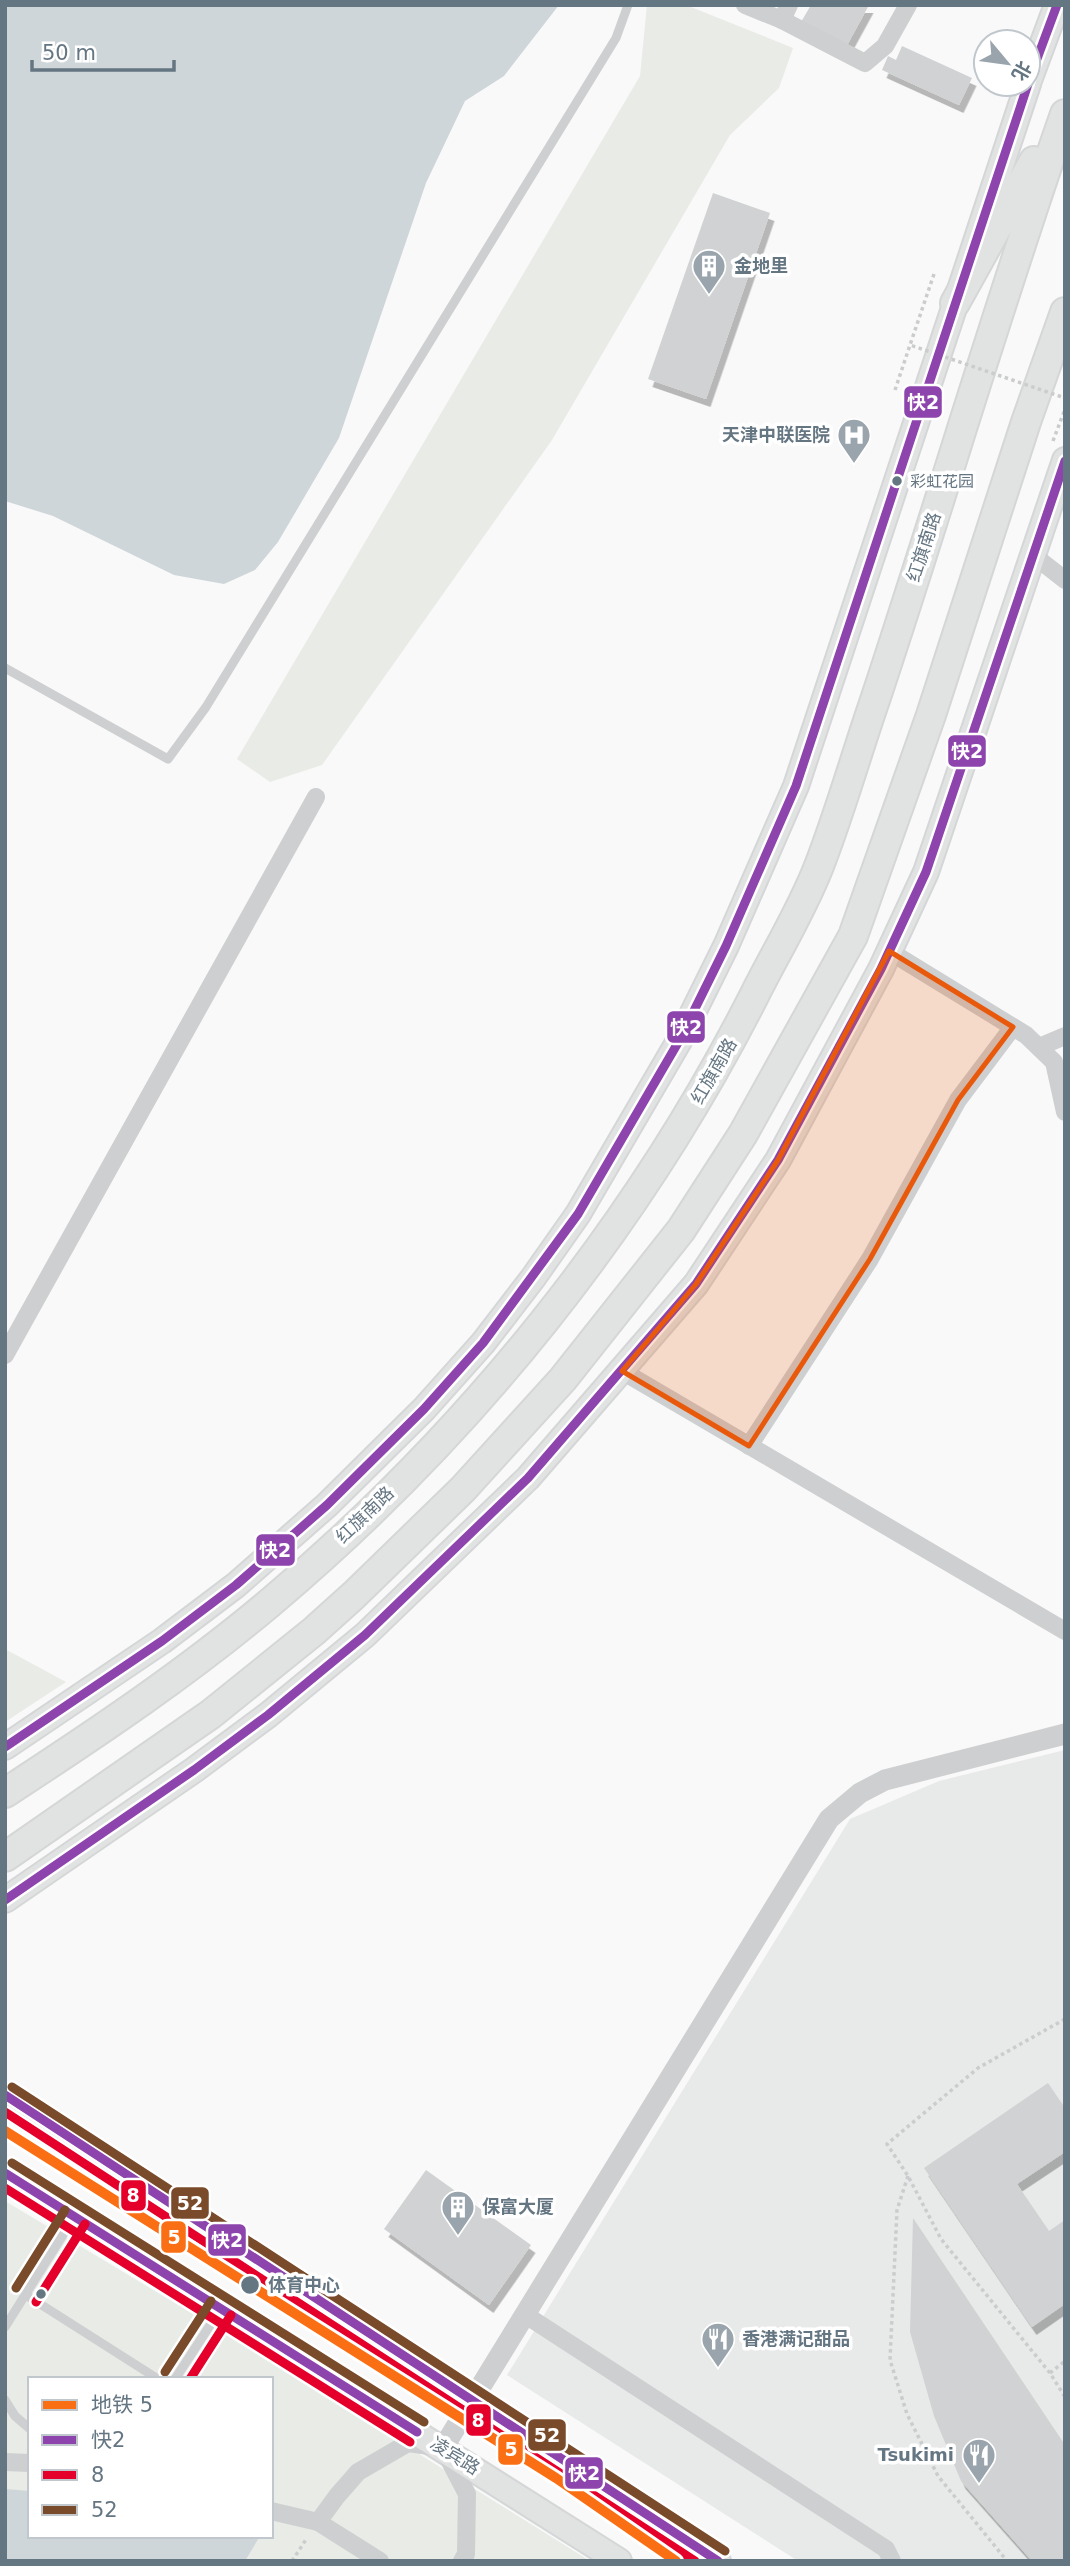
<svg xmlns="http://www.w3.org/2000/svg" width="1070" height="2566" viewBox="0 0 1070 2566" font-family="'DejaVu Sans','Noto Sans SC',sans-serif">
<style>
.built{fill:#e8e9e9}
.green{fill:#e8ebe6;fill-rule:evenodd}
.water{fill:#ced6d9}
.building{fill:#d0d2d3;filter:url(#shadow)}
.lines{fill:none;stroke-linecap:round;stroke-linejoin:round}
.secondary-casing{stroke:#d5d6d7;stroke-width:28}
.trunk-casing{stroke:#d5d6d6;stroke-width:32}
.path{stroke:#cbcccd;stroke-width:3.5;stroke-dasharray:3.5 3.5;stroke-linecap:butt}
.service{stroke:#cecfd0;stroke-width:9}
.minor{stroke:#cecfd0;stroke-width:18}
.tertiary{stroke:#cecfd0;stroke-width:21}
.secondary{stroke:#e1e2e2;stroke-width:24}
.trunk{stroke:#e1e2e2;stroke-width:28}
.path-bridge{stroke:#cbcccd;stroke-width:3.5;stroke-dasharray:3.5 3.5;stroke-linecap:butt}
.bus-1-casing{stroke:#fff;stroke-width:14}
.bus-2-casing{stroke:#fff;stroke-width:14}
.bus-3-casing{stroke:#fff;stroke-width:14}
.bus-1{stroke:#8e44ad;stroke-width:9}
.bus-2{stroke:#e4002b;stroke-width:9}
.bus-3{stroke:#7a4b2a;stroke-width:9}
.metro-1-casing{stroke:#fff;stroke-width:16}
.metro-1{stroke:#fb6f14;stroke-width:10}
.marked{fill:#e8590c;fill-opacity:0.2;stroke:#e8590c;stroke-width:5;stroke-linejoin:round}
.bus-dot{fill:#657683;stroke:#fff;stroke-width:2.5}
.labels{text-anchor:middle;stroke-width:7;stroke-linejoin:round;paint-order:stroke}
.bus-label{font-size:16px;fill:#657683;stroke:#fff;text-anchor:start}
.poi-label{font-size:18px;font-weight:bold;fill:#657683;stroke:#fff;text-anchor:start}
.street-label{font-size:18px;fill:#657683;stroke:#fff}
.stop-label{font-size:18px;font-weight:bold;fill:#657683;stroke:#fff;text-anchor:start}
.line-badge{stroke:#fff;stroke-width:2.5}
.badge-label{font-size:19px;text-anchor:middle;font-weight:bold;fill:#fff}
</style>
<defs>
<filter id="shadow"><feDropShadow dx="4.5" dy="8" stdDeviation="0" flood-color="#0004"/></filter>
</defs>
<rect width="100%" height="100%" fill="#f9f9f9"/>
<path class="built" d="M1065,1750V2561H798L507,2375L850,1819L939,1781Z"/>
<g class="green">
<path d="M647,5H686L793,48L779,88L730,135L552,440L322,765L270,782L237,759L640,76Z"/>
<path d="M5,1649L66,1682L5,1722Z"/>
<path d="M5,2201L250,2348L590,2561H5ZM30,2379H271V2536H30Z"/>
</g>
<g class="water">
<path d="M5,5H559L504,76L465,101L426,183L339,438L278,542L255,570L224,584L174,575L53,516L5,501Z"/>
<path d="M5,2489L30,2491V2536H260L245,2561H5Z"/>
</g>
<g class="building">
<path d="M811,5H869L846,47L801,22Z"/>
<path d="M902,46L972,78L959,105L882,70L888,56L896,60Z"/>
<path d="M713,193L770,213L706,399L648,379Z"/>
<path d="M1048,2083L1065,2108V2152L1017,2184L1049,2231L1065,2220V2304L1032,2327L924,2168Z"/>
<path d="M426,2170L531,2245L489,2305L384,2229Z"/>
<path d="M913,2218L1065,2445V2561H1032L961,2481L934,2416L910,2332Z"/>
</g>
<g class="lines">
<defs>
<g id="secondary">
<path d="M1028,83L1057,5"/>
<path d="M5,1747L162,1641L236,1585L327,1505L424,1409L483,1343L533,1278L578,1214L679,1041L726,946L796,786L1028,84"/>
<path d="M5,1900L194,1770L268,1715L365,1635L528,1478L696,1284L778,1160L881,969L926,872L1065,460"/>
<path d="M5,2097L718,2561"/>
<path d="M5,2173L619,2561"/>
</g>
<g id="trunk">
<path d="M955,303L1034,161"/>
<path d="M5,1793C97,1733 188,1672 272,1601C470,1434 638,1225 755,994C776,952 802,910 819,866C840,812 856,755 875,700C940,505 997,308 1065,114"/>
<path d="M5,1857L211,1714L314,1631L354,1595L463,1489L563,1379L681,1230L743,1134L853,936L931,715L1026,422L1065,312"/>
</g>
</defs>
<use href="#secondary" class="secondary-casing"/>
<use href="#trunk" class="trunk-casing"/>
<g class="path">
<path d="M895,390L910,345"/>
<path d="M1053,441L1065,409"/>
<path d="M1065,2019L978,2068L887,2144L908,2176L941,2239L1050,2373L1065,2397"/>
<path d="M908,2176L897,2210L890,2360L907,2414L938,2476L1007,2561"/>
<path d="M1050,2373L1065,2361"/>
<path d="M292,2561L307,2538"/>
</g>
<g class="service">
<path d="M5,668L168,759L206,707L616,38L628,5"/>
<path d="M26,2295L158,2379"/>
<path d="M5,2327L73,2219"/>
<path d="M175,2379L220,2310"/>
<path d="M5,2400L15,2416L30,2429"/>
</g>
<g class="minor">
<path d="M745,5L782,20"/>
<path d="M789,5L782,20L865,63L885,46L908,5"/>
<path d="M1033,555L1065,580"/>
<path d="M889,951L1026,1035L1054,1062L1065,1112"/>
<path d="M1039,1047L1065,1036"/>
<path d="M5,1355L316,797"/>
<path d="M622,1371L1065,1631"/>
<path d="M749,1446L870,1259L958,1100L1013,1027"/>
<path d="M524,2314L886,2549L892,2561"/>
<path d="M5,2462L30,2463"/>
<path d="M271,2511L318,2522L337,2496L358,2472L408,2443L443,2448L467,2494L466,2554L462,2561"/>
<path d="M318,2522L380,2561"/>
</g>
<path class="tertiary" d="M443,2448L829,1819L860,1793L885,1780L1065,1734"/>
<use href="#secondary" class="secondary"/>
<use href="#trunk" class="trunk"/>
<path class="path-bridge" d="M934,274L910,345L1065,398"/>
<defs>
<g id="bus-1">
<path d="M1028,83L1057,5"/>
<path d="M5,1747L162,1641L236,1585L327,1505L424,1409L483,1343L578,1214L679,1041L726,946L796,786L1028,84"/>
<path d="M5,1900L194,1770L268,1715L365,1635L528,1478L696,1284L778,1160L881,969L926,872L1065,461"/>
<path d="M5,2095L718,2561"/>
<path d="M5,2173L417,2432"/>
</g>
<g id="bus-2">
<path d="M5,2112L695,2561"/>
<path d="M5,2188L410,2442"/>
<path d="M36,2302L85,2224"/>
<path d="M190,2379L231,2315"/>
</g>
<g id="bus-3">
<path d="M12,2087L725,2551"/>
<path d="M12,2163L424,2422"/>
<path d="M16,2288L65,2210"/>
<path d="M165,2372L211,2301"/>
</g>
</defs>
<use href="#bus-1" class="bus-1-casing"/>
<use href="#bus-2" class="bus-2-casing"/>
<use href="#bus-3" class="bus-3-casing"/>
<use href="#bus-1" class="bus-1"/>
<use href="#bus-2" class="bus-2"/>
<use href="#bus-3" class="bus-3"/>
<defs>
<path id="metro-1" d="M5,2131L556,2478L676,2561"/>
</defs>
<use href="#metro-1" class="metro-1-casing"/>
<use href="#metro-1" class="metro-1"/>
</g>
<path class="marked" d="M889,951L1013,1027L958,1100L870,1259L749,1446L622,1371L696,1284L778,1160Z"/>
<defs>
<symbol id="building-pin" viewBox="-11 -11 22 30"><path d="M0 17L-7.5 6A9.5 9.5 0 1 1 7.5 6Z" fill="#99a4ac" stroke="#fff"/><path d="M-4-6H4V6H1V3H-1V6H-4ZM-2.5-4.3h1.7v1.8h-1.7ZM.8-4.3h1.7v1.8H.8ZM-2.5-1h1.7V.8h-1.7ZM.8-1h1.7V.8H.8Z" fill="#fff"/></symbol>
<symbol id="hospital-pin" viewBox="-11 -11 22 30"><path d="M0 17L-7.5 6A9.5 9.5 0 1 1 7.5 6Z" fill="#99a4ac" stroke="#fff"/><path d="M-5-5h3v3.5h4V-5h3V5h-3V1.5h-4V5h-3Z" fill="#fff"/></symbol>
<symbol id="restaurant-pin" viewBox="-11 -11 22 30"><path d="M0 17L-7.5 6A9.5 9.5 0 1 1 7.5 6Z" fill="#99a4ac" stroke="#fff"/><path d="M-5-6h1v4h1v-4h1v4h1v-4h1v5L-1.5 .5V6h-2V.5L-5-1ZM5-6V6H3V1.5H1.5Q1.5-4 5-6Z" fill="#fff"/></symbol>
</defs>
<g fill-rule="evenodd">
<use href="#building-pin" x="690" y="247" width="38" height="52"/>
<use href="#hospital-pin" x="835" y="416" width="38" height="52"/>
<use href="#building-pin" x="439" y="2188" width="38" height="52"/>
<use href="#restaurant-pin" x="699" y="2320" width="38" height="52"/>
<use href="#restaurant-pin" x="960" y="2436" width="38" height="52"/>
</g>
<g class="bus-dot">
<circle cx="897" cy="481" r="6"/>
<circle cx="250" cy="2285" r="10"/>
<circle cx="41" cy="2294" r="6"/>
</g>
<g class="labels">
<g class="bus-label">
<text x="910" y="487">彩虹花园</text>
</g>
<g class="poi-label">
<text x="734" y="272">金地里</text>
<text x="830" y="441" text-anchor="end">天津中联医院</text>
<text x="482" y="2213">保富大厦</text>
<text x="742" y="2345">香港满记甜品</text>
<text x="954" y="2461" text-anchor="end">Tsukimi</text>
</g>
<g class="street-label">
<text transform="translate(924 547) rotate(-72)" y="6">红旗南路</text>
<text transform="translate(714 1071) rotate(-60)" y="6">红旗南路</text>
<text transform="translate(365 1515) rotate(-44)" y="6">红旗南路</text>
<text transform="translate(455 2456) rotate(32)" y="6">凌宾路</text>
</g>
<g class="stop-label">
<text x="268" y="2291">体育中心</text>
</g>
</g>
<g class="line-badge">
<rect x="903" y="385" width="40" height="34" rx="7" fill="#8e44ad"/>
<rect x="947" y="734" width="40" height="34" rx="7" fill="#8e44ad"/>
<rect x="666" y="1010" width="40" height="34" rx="7" fill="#8e44ad"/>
<rect x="255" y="1533" width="41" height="34" rx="7" fill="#8e44ad"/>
<rect x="120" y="2179" width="27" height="33" rx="7" fill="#e4002b"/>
<rect x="170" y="2186" width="40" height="34" rx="7" fill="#7a4b2a"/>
<rect x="160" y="2220" width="27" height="34" rx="7" fill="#fb6f14"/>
<rect x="207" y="2223" width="40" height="34" rx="7" fill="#8e44ad"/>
<rect x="465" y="2403" width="27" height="34" rx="7" fill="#e4002b"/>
<rect x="527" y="2418" width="40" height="34" rx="7" fill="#7a4b2a"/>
<rect x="497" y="2433" width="27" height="33" rx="7" fill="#fb6f14"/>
<rect x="564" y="2456" width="40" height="34" rx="7" fill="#8e44ad"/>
</g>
<g class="badge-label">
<text x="923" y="409">快2</text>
<text x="967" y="758">快2</text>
<text x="686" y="1034">快2</text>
<text x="275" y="1557">快2</text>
<text x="133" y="2202">8</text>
<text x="190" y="2210">52</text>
<text x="174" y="2244">5</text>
<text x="227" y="2247">快2</text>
<text x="478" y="2427">8</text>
<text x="547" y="2442">52</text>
<text x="511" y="2456">5</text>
<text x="584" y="2480">快2</text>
</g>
<rect width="1070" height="2566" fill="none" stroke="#657683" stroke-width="14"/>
<rect x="28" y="2377" width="245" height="161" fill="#ffffff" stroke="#c1c8cd" stroke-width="2"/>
<rect x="42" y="2400" width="35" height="10" fill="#fb6f14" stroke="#c1c8cd" stroke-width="2"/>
<text x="91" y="2412" font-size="21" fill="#657683">地铁 5</text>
<rect x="42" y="2435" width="35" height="10" fill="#8e44ad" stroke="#c1c8cd" stroke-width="2"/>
<text x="91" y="2447" font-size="21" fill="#657683">快2</text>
<rect x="42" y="2470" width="35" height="10" fill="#e4002b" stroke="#c1c8cd" stroke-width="2"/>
<text x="91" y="2482" font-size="21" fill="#657683">8</text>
<rect x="42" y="2505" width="35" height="10" fill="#7a4b2a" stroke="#c1c8cd" stroke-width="2"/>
<text x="91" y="2517" font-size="21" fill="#657683">52</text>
<g transform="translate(1007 63) rotate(119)"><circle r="33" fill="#ffffff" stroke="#c1c8cd" stroke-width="2"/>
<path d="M0-5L12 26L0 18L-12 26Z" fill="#99a4ac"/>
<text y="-10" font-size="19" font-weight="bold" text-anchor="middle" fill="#657683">北</text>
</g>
<path d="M32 60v10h142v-10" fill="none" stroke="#657683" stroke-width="3.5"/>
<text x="42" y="60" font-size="21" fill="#657683" stroke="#ffffff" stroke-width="5" paint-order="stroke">50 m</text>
</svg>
